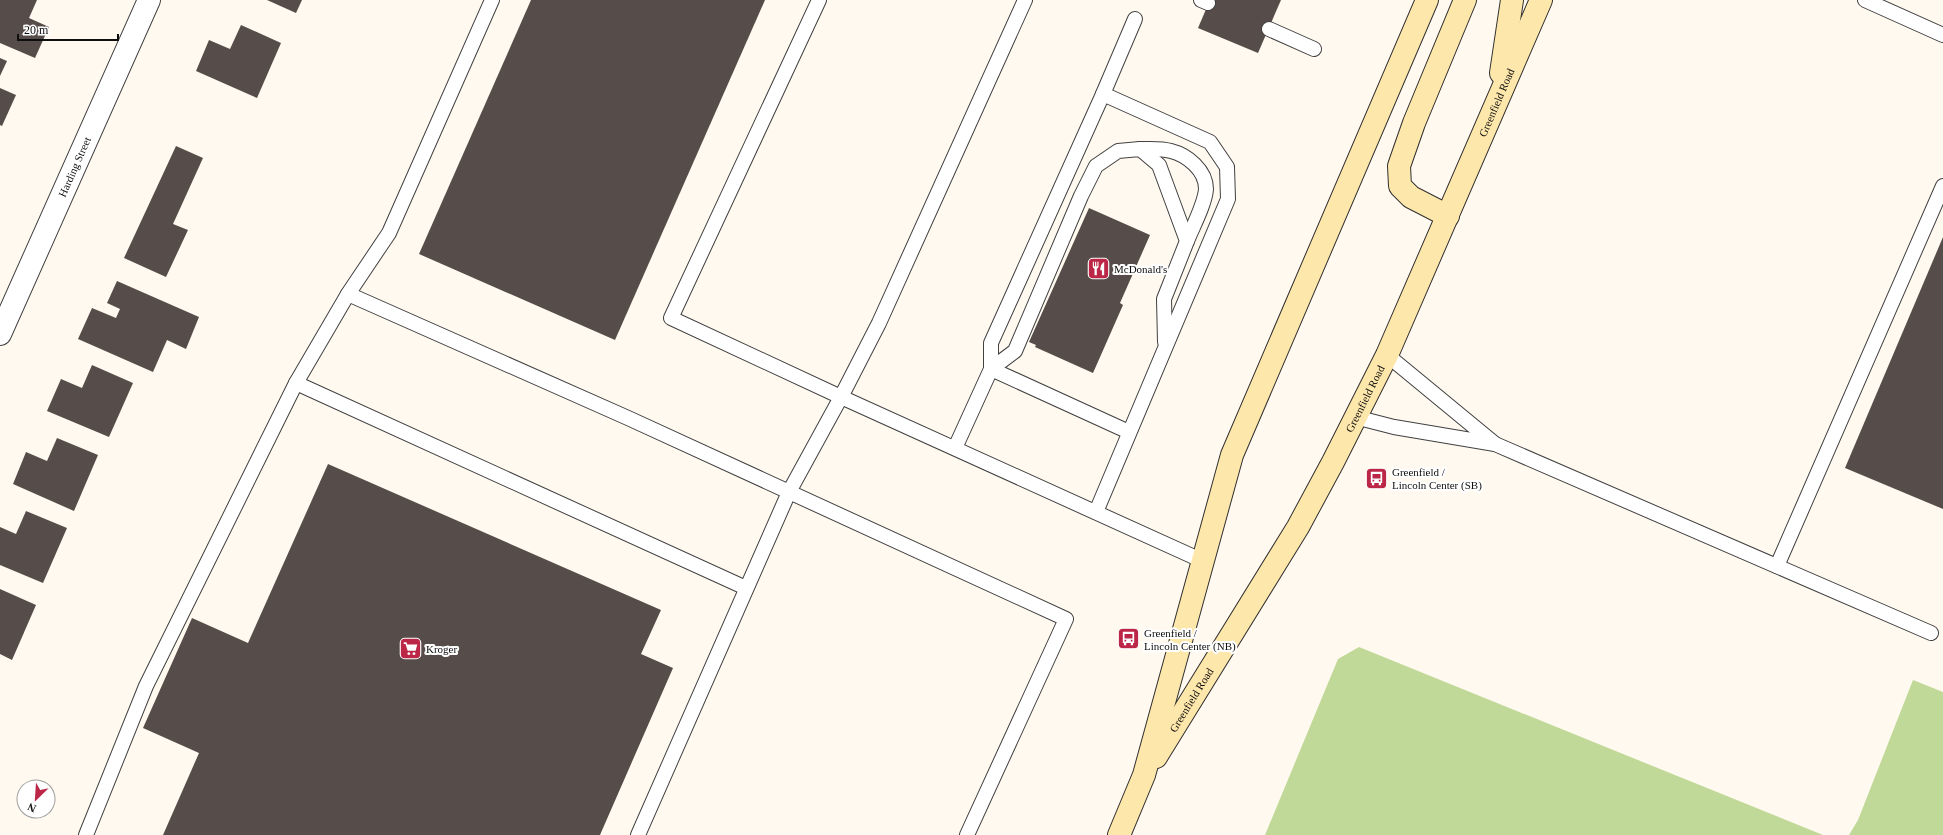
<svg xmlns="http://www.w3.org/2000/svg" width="1943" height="835" viewBox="0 0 1943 835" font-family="'Times New Roman',serif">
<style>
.forest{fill:#c0d998}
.building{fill:#564d4a}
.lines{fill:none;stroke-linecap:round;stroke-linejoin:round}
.lane-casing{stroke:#414141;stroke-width:16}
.street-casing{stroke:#414141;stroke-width:24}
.secondary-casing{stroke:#303030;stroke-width:24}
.lane{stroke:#fff;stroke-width:14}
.street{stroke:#fff;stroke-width:22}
.secondary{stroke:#fee7ab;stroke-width:22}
.labels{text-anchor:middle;stroke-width:4;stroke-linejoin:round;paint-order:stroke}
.street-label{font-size:11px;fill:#0e0e0e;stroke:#fff}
.poi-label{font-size:11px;fill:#0e0e0e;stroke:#fff;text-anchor:start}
</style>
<rect width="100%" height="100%" fill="#fff9ef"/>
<g class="forest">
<path d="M1359,647L1823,835H1265L1338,659Z"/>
<path d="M1913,680L1943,692V835H1849L1858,820Z"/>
</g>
<g class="building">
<path d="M0,0H37L29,18L49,27L35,58L0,43Z"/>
<path d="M267,0H302L296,13Z"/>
<path d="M531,0H765L615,340L419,254Z"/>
<path d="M1210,0H1281L1258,53L1198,28Z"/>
<path d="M241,25L281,43L257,98L196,71L209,40L230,49Z"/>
<path d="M0,58L7,61L0,76Z"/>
<path d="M0,88L16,95L2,126L0,125Z"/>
<path d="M176,146L203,158L173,224L188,230L166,277L124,258Z"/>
<path d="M1089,208L1150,235L1120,303L1123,305L1093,373L1035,347L1036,345L1029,342Z"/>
<path d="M1943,237V509L1845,468Z"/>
<path d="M117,281L199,317L186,349L167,340L153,372L78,339L92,308L116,318L120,309L107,303Z"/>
<path d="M92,365L133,383L109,437L47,411L61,379L82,388Z"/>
<path d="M57,438L98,455L74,511L13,484L26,452L47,461Z"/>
<path d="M328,464L661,610L641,654L673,668L600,835H163L199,753L143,728L192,618L248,643Z"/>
<path d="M26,511L67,528L43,583L0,565V527L16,534Z"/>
<path d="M0,589L36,605L12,660L0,654Z"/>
</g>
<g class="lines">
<defs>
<g id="lane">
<path d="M819,0L671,318L841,397L1203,561"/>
<path d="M1201,0L1208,3"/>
<path d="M1865,0L1943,35"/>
<path d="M1269,29L1314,49"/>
<path d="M1103,94L1135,19"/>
<path d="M1140,149C1150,149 1161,148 1171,151C1187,155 1206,170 1206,189C1205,204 1193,226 1187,241"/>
<path d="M348,294L628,418L1066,619L967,835"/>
<path d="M296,383L746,588"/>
<path d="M1355,417L1394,427L1495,444L1387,355"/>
<path d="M1129,432L991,369L1015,351L1081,196L1096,166L1118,151L1140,149L1159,165L1187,241L1164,299L1165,342"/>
<path d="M1495,444L1931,633"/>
<path d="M955,448L991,369V343L1103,94L1210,142L1227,167L1228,199L1096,512"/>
<path d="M1777,566L1943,186"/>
<path d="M86,835L146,686L296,383L348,294L389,233L492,0"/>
<path d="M638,835L789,492L841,397L879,323L1025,0"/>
</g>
<g id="street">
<path id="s1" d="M0,334L149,0"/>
</g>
<g id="secondary">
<path d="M1501,73L1512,0"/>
<path d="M1448,216L1411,197L1400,186L1399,166L1414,123L1465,0"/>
<path id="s2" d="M1156,757L1298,527L1333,462L1387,355L1541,0"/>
<path d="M1119,835L1144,775L1232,455L1427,0"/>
</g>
</defs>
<use href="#lane" class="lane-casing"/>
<use href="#street" class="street-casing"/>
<use href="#secondary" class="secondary-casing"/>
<use href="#lane" class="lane"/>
<use href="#street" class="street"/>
<use href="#secondary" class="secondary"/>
</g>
<defs>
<symbol id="restaurant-square" viewBox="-11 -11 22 22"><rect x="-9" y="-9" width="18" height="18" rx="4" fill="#bc2747" stroke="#fff"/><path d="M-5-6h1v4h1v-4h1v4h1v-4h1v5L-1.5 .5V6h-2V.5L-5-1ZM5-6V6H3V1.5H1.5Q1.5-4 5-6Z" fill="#fff"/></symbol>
<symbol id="bus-square" viewBox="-11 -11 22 22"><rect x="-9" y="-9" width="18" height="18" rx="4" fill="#bc2747" stroke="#fff"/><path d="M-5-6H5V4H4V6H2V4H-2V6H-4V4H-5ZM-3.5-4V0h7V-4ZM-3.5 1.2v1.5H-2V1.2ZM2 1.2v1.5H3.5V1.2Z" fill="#fff"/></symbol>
<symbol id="supermarket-square" viewBox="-11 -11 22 22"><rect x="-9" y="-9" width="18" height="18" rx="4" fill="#bc2747" stroke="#fff"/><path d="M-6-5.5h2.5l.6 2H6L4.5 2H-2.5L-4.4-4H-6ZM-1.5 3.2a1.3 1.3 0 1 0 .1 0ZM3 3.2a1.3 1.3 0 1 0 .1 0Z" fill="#fff"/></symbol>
</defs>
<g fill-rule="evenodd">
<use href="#restaurant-square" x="1086" y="256" width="25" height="25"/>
<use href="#bus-square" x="1364" y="466" width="25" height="25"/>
<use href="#bus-square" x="1116" y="626" width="25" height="25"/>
<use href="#supermarket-square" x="398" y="636" width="25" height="25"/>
</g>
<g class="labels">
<g class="street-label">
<text dy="4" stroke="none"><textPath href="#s2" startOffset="739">Greenfield Road</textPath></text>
<text dy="4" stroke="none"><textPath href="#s1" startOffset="183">Harding Street</textPath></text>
<text dy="4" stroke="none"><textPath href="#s2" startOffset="415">Greenfield Road</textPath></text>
<text dy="4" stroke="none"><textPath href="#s2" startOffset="67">Greenfield Road</textPath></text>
</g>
<g class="poi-label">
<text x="1114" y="273">McDonald's</text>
<text x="1392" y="476">Greenfield /<tspan x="1392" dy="13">Lincoln Center (SB)</tspan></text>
<text x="1144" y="637">Greenfield /<tspan x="1144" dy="13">Lincoln Center (NB)</tspan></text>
<text x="426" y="653">Kroger</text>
</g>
</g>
<g transform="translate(36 799) rotate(205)"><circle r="19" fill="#ffffff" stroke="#9f9f9f"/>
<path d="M0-3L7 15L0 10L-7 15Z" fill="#bc2747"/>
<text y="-6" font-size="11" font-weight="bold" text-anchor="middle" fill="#0e0e0e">N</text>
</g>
<path d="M18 34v6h100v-6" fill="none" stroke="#0e0e0e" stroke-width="2"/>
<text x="24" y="34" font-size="12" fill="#0e0e0e" stroke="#ffffff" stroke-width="3" paint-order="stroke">20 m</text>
</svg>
